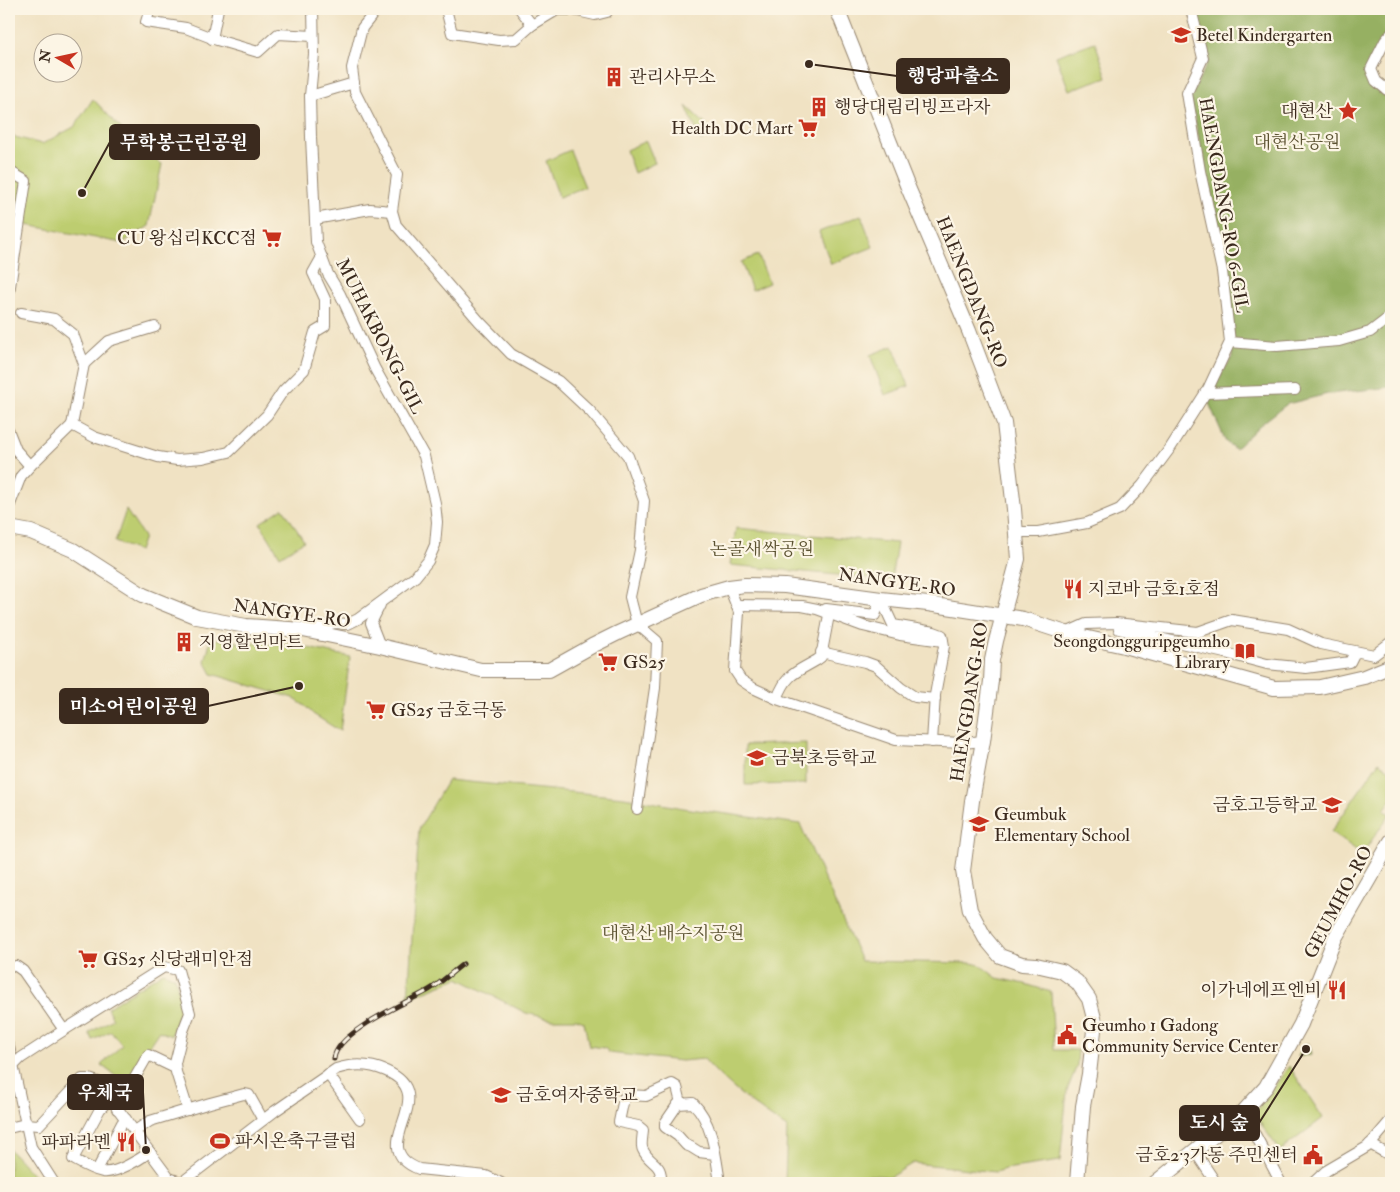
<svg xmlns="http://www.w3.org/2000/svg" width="1400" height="1192" viewBox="0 0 1400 1192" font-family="'IM FELL Double Pica','Noto Serif KR',serif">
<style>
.green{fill:#bdcd70;stroke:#7c7c47}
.forest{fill:#96b062;stroke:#686d40}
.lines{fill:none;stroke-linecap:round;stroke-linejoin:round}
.street-casing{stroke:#968670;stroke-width:12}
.secondary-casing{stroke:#968670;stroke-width:16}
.street{stroke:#fff;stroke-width:10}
.secondary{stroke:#fff;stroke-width:14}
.rail-casing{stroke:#3b2a1e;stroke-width:5}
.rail{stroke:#fcf5e5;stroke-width:3;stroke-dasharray:9;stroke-linecap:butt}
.labels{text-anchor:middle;stroke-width:4.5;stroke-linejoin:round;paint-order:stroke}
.poi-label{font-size:18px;fill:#3b2a1e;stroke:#fcf5e5;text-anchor:start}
.park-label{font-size:18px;fill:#5c5332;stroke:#fcf5e5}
.street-label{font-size:18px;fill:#3b2a1e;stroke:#fcf5e5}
.leader{fill:none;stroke:#3b2a1e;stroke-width:2}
.callout-dot{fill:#3b2a1e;stroke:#fcf5e5;stroke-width:2}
.callout{fill:#3b2a1e;stroke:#3b2a1e;stroke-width:2}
.callout-label{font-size:19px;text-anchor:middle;font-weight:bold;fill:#fff}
</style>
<rect width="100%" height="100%" fill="#fcf5e5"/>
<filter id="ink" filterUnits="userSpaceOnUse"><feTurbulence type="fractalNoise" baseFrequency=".02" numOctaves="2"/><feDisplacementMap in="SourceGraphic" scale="10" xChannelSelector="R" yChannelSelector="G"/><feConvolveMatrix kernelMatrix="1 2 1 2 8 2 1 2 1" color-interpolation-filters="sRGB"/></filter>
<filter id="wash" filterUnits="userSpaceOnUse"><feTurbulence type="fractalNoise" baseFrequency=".0096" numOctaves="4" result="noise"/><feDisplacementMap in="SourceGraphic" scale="20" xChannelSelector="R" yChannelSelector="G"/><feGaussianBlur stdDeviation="1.12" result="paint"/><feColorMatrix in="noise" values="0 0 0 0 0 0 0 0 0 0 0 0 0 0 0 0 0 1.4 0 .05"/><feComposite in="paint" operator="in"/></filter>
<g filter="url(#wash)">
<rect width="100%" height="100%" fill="#f0e2c3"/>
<g class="green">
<path d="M1095,42L1107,77L1069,90L1056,56Z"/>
<path d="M93,99L146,155L162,164L149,226L122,243L11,222L9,234V133L11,136L42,144L74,127Z"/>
<path d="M686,106L716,134L701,141Z"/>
<path d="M646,141L655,163L634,173L626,150Z"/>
<path d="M570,150L585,187L559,197L546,161Z"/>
<path d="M861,215L873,247L831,264L819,232Z"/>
<path d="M758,255L769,283L752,290L741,262Z"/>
<path d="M893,346L909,386L885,395L870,355Z"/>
<path d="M283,508L304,541L280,556L260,523Z"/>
<path d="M126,510L144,537L139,551L115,542Z"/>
<path d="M736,528L897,543L891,580L730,565Z"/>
<path d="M217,639L242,643L290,644L350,657L340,731L313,714L305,706L293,698L212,674L205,661L210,643Z"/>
<path d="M806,743V784L745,785V745Z"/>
<path d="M1379,762L1391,771V800L1384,810L1390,814L1362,854L1331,832Z"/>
<path d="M448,780L624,797L683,808L800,824L861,961L972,963L980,965L997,978L1025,984L1051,992L1054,1050H1078L1077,1065L1067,1091L1060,1161L1005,1169L996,1172L913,1163L890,1177L874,1175L847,1176L833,1182L785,1183L787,1128C758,1109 726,1085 704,1059L681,1061L609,1053L605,1048L589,1046L584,1022L576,1019H552L526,1013L458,978L408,998L419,829Z"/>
<path d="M163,972L175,977L184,1012H179L171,1036L159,1031L144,1053L116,1101L110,1093L117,1077L101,1065L122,1045L111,1031L93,1040L89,1033L113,1019L107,1008Z"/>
<path d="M1289,1066L1323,1118L1280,1151L1254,1114Z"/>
<path d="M223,1133L228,1143L217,1149L212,1140Z"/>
<path d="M9,1149L36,1178L33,1183H9Z"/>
</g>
<g class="forest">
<path d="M1196,9H1391V28L1384,36L1369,66L1367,75L1371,82L1391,94V387L1328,394L1287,404L1260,425L1235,449L1226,442L1208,401L1217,381L1232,357L1233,327L1214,208L1190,98L1209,60Z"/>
<path d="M1308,1043L1311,1054L1298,1057L1305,1044Z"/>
</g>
</g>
<g filter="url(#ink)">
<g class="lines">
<defs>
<g id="street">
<path d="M150,9L146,22L186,28L217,40L258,52L278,34L313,36"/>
<path d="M446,9L452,33L499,40L516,39L532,25L557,10H573L595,15L607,12L608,9"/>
<path d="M520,9L532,25"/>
<path d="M1391,34L1385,41L1371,69L1376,81L1387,90L1391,89"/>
<path d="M212,39L218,9"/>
<path d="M354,83L352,68L362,28L377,9"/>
<path d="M310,96L354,83L355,92L397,175L392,211L396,225L479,321L511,354L558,381L590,411L628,456L644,501L640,550L630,597L637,624L657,641L655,688L637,809"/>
<path d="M9,171L26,181L9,293"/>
<path d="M315,219L370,209L392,211"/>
<path d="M21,313L54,319L73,334L84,364L72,425"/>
<path d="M1230,342L1277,346L1339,341L1370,332L1391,316"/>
<path d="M84,364L109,341L155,327"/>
<path d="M1205,393L1295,390"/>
<path d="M72,425L94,437L158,457L177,460L203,458L229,452L267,415L283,391L304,370L315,332L325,326V299L313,273L322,257"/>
<path d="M9,432L16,450L30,466"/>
<path d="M9,507L21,476L30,466L72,425"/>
<path d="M1016,532H1038L1087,523L1120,509L1142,486L1171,447L1208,389L1230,342L1222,271L1200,171L1187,93L1203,58L1191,9"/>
<path d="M729,587L739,612L735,671L741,680L753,688L777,699L896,740L963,743L983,741"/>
<path d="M881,599L893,625L934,632L942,635L944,646L935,695L932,742"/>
<path d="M380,605L371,623L380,646"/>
<path d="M736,605L802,606L817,609L863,626L900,635L943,641"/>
<path d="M826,609L875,615L881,599"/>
<path d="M1119,629L1225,653L1267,664L1306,668L1350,662L1354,654L1358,652"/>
<path d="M309,630L335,623L348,624L358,619L415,577L428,561L435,545L437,522L435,503L424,456L375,369L340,294L328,274L316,242L311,137L310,96L314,54L313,9"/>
<path d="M1066,633L1086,624L1116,623L1198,632L1232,620L1288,629L1321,644L1374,655L1391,642"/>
<path d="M821,652L865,662L876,666L901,688L915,697L935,699"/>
<path d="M777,699C787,673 795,673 817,660L821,657L829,615"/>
<path d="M16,966L23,971L64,1030"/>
<path d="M9,1047L31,1147L54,1183"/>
<path d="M13,1066L21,1058L58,1034L164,967L178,970L190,1013L183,1031L175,1063L176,1072L188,1110"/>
<path d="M328,1074L360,1119"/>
<path d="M110,1099L100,1109L73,1159C82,1164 92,1170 103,1172C116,1174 140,1159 150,1152"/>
<path d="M117,1109L148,1055L175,1068"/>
<path d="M1241,1114L1256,1136L1281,1183"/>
<path d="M9,1128L25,1124L39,1125L82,1079H89L98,1082L169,1178L183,1183"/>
<path d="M135,1131L150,1121L210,1103L244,1094L249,1095L263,1120"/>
<path d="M1370,1144L1391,1156"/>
<path d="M1199,1148L1200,1159L1216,1183"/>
<path d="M715,1154L699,1152L691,1147L686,1145L678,1136L665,1127V1123L678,1104L693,1103C713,1122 716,1157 720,1183"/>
<path d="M97,1170L122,1123L126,1119"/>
<path d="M181,1183L275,1111L336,1069C352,1064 370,1064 386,1071C445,1097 362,1147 419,1169L486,1176L501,1183"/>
<path d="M661,1183C663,1162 650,1165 643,1150C640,1145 643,1136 643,1130L638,1126L619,1122L624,1098L629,1095L646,1096L672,1084L677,1087L681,1103"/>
<path d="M1313,1183L1326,1171L1367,1147L1374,1140L1391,1120"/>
</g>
<g id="secondary">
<path d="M837,9L907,185L969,331L1004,423L1014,509L1018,559L996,641L992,660L991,681L983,741L972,801L963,871L970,910L985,938L1000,956L1022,964L1036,965L1062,971L1077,982L1089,999L1095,1022L1089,1074L1083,1106L1077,1183"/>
<path d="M9,528L31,532L73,550L143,595L197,617L246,626L303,630L380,646L481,670H549L592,646L618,633L701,595L729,587L745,585L785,586L881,599L928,604L1023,619L1066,633L1124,646L1274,688L1320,687L1364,677L1391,666"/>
<path d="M1155,1183L1244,1111L1266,1087L1301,1024L1335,938L1391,841"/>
</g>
</defs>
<use href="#street" class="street-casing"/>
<use href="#secondary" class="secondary-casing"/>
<use href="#street" class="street"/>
<use href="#secondary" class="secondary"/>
<defs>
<path id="rail" d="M334,1059C336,1032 406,1003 429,990C441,983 452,972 463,964"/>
</defs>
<use href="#rail" class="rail-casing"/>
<use href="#rail" class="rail"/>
</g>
</g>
<defs>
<symbol id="school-bare" viewBox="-9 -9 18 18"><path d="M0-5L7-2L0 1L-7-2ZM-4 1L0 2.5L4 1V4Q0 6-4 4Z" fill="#c8321e" stroke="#fcf5e5" stroke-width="2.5" paint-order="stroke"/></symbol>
<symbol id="building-bare" viewBox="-9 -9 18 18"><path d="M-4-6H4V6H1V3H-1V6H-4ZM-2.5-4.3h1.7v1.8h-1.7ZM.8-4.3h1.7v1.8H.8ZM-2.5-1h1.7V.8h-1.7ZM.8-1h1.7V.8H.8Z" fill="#c8321e" stroke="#fcf5e5" stroke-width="2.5" paint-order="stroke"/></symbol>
<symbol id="sight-bare" viewBox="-9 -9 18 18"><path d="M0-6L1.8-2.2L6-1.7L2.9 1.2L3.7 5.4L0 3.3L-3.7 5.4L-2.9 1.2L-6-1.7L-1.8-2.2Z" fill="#c8321e" stroke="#fcf5e5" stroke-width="2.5" paint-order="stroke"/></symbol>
<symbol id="supermarket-bare" viewBox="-9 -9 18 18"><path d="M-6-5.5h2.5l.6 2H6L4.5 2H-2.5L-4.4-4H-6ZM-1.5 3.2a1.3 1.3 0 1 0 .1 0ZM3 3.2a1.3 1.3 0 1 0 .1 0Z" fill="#c8321e" stroke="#fcf5e5" stroke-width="2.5" paint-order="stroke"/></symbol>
<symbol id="restaurant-bare" viewBox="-9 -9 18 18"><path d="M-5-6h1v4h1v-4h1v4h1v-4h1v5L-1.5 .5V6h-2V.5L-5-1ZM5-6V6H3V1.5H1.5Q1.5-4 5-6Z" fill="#c8321e" stroke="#fcf5e5" stroke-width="2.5" paint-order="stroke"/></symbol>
<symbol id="library-bare" viewBox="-9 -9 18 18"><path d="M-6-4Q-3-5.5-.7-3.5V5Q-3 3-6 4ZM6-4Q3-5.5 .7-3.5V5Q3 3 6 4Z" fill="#c8321e" stroke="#fcf5e5" stroke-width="2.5" paint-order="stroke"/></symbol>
<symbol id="civic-bare" viewBox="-9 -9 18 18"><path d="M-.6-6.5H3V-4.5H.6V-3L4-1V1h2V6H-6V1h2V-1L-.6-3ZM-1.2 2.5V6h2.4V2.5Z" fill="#c8321e" stroke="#fcf5e5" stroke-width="2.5" paint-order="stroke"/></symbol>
<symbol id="stadium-bare" viewBox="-9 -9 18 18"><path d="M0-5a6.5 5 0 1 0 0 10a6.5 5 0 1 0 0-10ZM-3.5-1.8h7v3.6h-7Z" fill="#c8321e" stroke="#fcf5e5" stroke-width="2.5" paint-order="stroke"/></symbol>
</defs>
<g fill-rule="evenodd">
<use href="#school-bare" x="1167" y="21" width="28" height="28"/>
<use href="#building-bare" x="600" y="63" width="28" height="28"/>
<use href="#building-bare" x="805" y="93" width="28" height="28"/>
<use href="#sight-bare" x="1334" y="97" width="28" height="28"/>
<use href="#supermarket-bare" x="794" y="114" width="28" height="28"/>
<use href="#supermarket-bare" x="258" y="224" width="28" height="28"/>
<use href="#restaurant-bare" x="1059" y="575" width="28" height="28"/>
<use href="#building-bare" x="170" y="628" width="28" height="28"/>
<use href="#library-bare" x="1231" y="637" width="28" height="28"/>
<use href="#supermarket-bare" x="594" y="648" width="28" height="28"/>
<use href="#supermarket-bare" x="362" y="696" width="28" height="28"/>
<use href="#school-bare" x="743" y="744" width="28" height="28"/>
<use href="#school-bare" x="1318" y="791" width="28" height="28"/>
<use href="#school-bare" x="965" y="810" width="28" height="28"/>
<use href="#supermarket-bare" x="74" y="945" width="28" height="28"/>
<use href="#restaurant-bare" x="1323" y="976" width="28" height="28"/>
<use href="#civic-bare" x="1053" y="1021" width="28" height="28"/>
<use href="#school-bare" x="487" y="1081" width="28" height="28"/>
<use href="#stadium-bare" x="206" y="1127" width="28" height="28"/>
<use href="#restaurant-bare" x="112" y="1128" width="28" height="28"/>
<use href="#civic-bare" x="1299" y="1141" width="28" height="28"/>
</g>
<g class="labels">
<g class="poi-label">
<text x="1196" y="41">Betel Kindergarten</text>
<text x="629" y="83">관리사무소</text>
<text x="834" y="113">행당대림리빙프라자</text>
<text x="1333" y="117" text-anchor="end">대현산</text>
<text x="793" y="134" text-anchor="end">Health DC Mart</text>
<text x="257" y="244" text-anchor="end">CU 왕십리KCC점</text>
<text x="1088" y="595">지코바 금호1호점</text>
<text x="1230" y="647" text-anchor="end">Seongdongguripgeumho<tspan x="1230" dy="21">Library</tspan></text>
<text x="199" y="648">지영할린마트</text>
<text x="623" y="668">GS25</text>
<text x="391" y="716">GS25 금호극동</text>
<text x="772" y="764">금북초등학교</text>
<text x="1317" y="811" text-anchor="end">금호고등학교</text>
<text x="994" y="820">Geumbuk<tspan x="994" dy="21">Elementary School</tspan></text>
<text x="103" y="965">GS25 신당래미안점</text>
<text x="1322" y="996" text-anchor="end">이가네에프엔비</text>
<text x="1082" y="1031">Geumho 1 Gadong<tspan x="1082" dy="21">Community Service Center</tspan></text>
<text x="516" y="1101">금호여자중학교</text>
<text x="235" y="1147">파시온축구클럽</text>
<text x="111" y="1148" text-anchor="end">파파라멘</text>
<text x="1298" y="1161" text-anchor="end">금호2·3가동 주민센터</text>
</g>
<g class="park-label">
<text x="1297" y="148">대현산공원</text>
<text x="762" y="555">논골새싹공원</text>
<text x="673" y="939">대현산 배수지공원</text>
</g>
<g class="street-label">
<text transform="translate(1224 205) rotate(80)" y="6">HAENGDANG-RO 6-GIL</text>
<text transform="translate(972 292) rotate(68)" y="6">HAENGDANG-RO</text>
<text transform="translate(380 336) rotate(63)" y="6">MUHAKBONG-GIL</text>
<text transform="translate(897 582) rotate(8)" y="6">NANGYE-RO</text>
<text transform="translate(292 613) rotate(8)" y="6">NANGYE-RO</text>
<text transform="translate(969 702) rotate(-81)" y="6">HAENGDANG-RO</text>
<text transform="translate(1338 902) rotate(-62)" y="6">GEUMHO-RO</text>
</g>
</g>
<path class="leader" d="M809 64L897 76M82 193L110 142M299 686L208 706M146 1150L143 1092M1306 1049L1259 1123"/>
<g class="callout-dot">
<circle cx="809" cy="64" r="5"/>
<circle cx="82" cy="193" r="5"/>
<circle cx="299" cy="686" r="5"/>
<circle cx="146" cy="1150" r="5"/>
<circle cx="1306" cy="1049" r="5"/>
</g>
<g class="callout">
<rect x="897" y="59" width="112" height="34" rx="5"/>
<rect x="110" y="125" width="149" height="34" rx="5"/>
<rect x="60" y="689" width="148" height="34" rx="5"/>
<rect x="68" y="1075" width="75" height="34" rx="5"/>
<rect x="1180" y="1106" width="79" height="34" rx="5"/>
</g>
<g class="callout-label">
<text x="953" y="82">행당파출소</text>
<text x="184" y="149">무학봉근린공원</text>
<text x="134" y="713">미소어린이공원</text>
<text x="105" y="1099">우체국</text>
<text x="1219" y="1129">도시 숲</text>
</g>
<rect width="1400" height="1192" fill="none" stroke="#fcf5e5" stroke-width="30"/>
<g transform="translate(58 58) rotate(279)"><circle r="24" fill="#fcf5e5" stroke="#afa495"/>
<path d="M0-4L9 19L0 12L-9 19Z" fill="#c8321e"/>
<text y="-8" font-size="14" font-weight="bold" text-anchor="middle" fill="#3b2a1e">N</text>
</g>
</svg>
